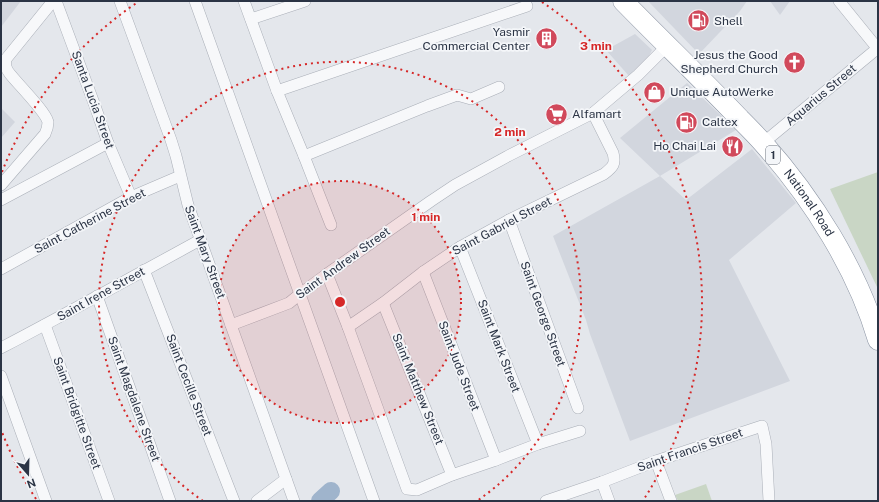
<svg xmlns="http://www.w3.org/2000/svg" width="879" height="502" viewBox="0 0 879 502" font-family="'Public Sans',sans-serif">
<style>
.built{fill:#d2d6de}
.green{fill:#c9d6c5}
.lines{fill:none;stroke-linecap:round;stroke-linejoin:round}
.river{stroke:#9fb4cc;stroke-width:18}
.street-casing{stroke:#a9aeb7;stroke-width:12}
.highway-casing{stroke:#8b94a3;stroke-width:21}
.street{stroke:#f7f8fa;stroke-width:11}
.highway{stroke:#fff;stroke-width:20}
.ring{fill:none;stroke:#d62828;stroke-width:2;stroke-dasharray:2 4}
.labels{text-anchor:middle;stroke-width:3.5;stroke-linejoin:round;paint-order:stroke}
.shield{fill:#f4f6f9;stroke:#676e7b;stroke-width:1}
.shield-label{font-size:11px;font-weight:bold;fill:#2b3445}
.poi-label{font-size:12px;fill:#2b3445;stroke:#f4f6f9;text-anchor:start}
.street-label{font-size:12px;fill:#2b3445;stroke:#f4f6f9}
.centre{fill:#d62828;stroke:#f4f6f9;stroke-width:2}
.ring-label{font-size:12px;text-anchor:middle;font-weight:bold;fill:#d62828;stroke:#f4f6f9;stroke-width:3.5;stroke-linejoin:round;paint-order:stroke}
</style>
<rect width="100%" height="100%" fill="#e4e7ec"/>
<g class="built">
<path d="M1,1H21L1,27Z"/>
<path d="M648,1H747L740,11L699,54Z"/>
<path d="M770,1H790L780,15Z"/>
<path d="M635,34L652,50L648,58L629,76L606,50Z"/>
<path d="M687,83L736,130L660,176L686,200L752,149L796,203L729,260L790,381L630,441L590,334L586,320L553,236L660,176L620,138Z"/>
<path d="M1,108L15,122L1,138Z"/>
</g>
<g class="green">
<path d="M878,172V289L830,189Z"/>
<path d="M706,484L712,501H678L675,495Z"/>
</g>
<g class="lines">
<path class="river" d="M320,501L331,491"/>
<defs>
<g id="street">
<path d="M56,1L95,106L108,143L131,197"/>
<path d="M120,1L171,140L176,156L188,205L294,501"/>
<path d="M195,1L374,501"/>
<path d="M244,1L277,91L304,156L331,225"/>
<path d="M839,1L878,49"/>
<path d="M251,19L305,1"/>
<path d="M277,91L527,6"/>
<path d="M763,143L878,48"/>
<path d="M304,156L427,106L457,95L471,99L499,87"/>
<path d="M1,185L45,134C47,130 48,126 48,122C46,112 17,83 10,74C6,69 5,66 6,59L53,1"/>
<path d="M1,200L108,143"/>
<path d="M509,220L578,408"/>
<path d="M460,247L538,444"/>
<path d="M1,269L131,197L180,176"/>
<path d="M144,270L234,501"/>
<path d="M423,272L496,460"/>
<path d="M327,274L348,327L407,489L417,490L452,475L496,460L538,444L580,431"/>
<path d="M97,296L170,501"/>
<path d="M383,303L452,475"/>
<path d="M45,325L109,501"/>
<path d="M231,325L289,303L300,294L327,274L431,201L455,185L508,156L593,113L638,75L668,45"/>
<path d="M348,327L383,303L423,272L460,247L509,220L604,174C613,167 616,164 613,153L593,113"/>
<path d="M1,348C68,313 134,276 200,240"/>
<path d="M1,376L46,501"/>
<path d="M656,461L671,501"/>
<path d="M602,482L609,501"/>
<path d="M257,501L286,479"/>
<path d="M546,501L602,482L656,461L762,426L766,444L769,501"/>
</g>
<g id="highway">
<path id="s1" d="M623,1C662,41 702,79 740,119C748,127 756,135 763,143C812,198 857,269 878,340"/>
</g>
</defs>
<use href="#street" class="street-casing"/>
<use href="#highway" class="highway-casing"/>
<use href="#street" class="street"/>
<use href="#highway" class="highway"/>
</g>
<circle cx="340" cy="302" r="121" fill="#d62828" fill-opacity=".12"/>
<g class="ring">
<circle cx="340" cy="302" r="121"/>
<path d="M203 501A241 241 0 1 1 477 501"/>
<path d="M36 499A362 362 0 0 1 2 432M2 172A362 362 0 0 1 138 2M542 2A362 362 0 0 1 644 499"/>
</g>
<defs>
<symbol id="fuel-disc" viewBox="-11 -11 22 22"><circle r="9.5" fill="#d1495b" stroke="#f4f6f9"/><path d="M-5.5-6h7V0h2V4h1.3V-2.5L3-4.5l.8-.8L6-3V5H2.5V1h-1V6h-7ZM-4.2-4.7v3.2H.2V-4.7Z" fill="#fff"/></symbol>
<symbol id="building-disc" viewBox="-11 -11 22 22"><circle r="9.5" fill="#d1495b" stroke="#f4f6f9"/><path d="M-4-6H4V6H1V3H-1V6H-4ZM-2.5-4.3h1.7v1.8h-1.7ZM.8-4.3h1.7v1.8H.8ZM-2.5-1h1.7V.8h-1.7ZM.8-1h1.7V.8H.8Z" fill="#fff"/></symbol>
<symbol id="church-disc" viewBox="-11 -11 22 22"><circle r="9.5" fill="#d1495b" stroke="#f4f6f9"/><path d="M-1.2-6h2.4v3.5h3.3v2.4h-3.3V6h-2.4V-.1h-3.3v-2.4h3.3Z" fill="#fff"/></symbol>
<symbol id="shop-disc" viewBox="-11 -11 22 22"><circle r="9.5" fill="#d1495b" stroke="#f4f6f9"/><path d="M-5-2.5h2.3a2.7 3.5 0 0 1 5.4 0H5L5.5 6h-11ZM-1.5-2.5h3a1.5 2.3 0 0 0-3 0Z" fill="#fff"/></symbol>
<symbol id="supermarket-disc" viewBox="-11 -11 22 22"><circle r="9.5" fill="#d1495b" stroke="#f4f6f9"/><path d="M-6-5.5h2.5l.6 2H6L4.5 2H-2.5L-4.4-4H-6ZM-1.5 3.2a1.3 1.3 0 1 0 .1 0ZM3 3.2a1.3 1.3 0 1 0 .1 0Z" fill="#fff"/></symbol>
<symbol id="restaurant-disc" viewBox="-11 -11 22 22"><circle r="9.5" fill="#d1495b" stroke="#f4f6f9"/><path d="M-5-6h1v4h1v-4h1v4h1v-4h1v5L-1.5 .5V6h-2V.5L-5-1ZM5-6V6H3V1.5H1.5Q1.5-4 5-6Z" fill="#fff"/></symbol>
</defs>
<g fill-rule="evenodd">
<use href="#fuel-disc" x="686" y="8" width="25" height="25"/>
<use href="#building-disc" x="534" y="26" width="25" height="25"/>
<use href="#church-disc" x="782" y="50" width="25" height="25"/>
<use href="#shop-disc" x="642" y="80" width="25" height="25"/>
<use href="#supermarket-disc" x="544" y="102" width="25" height="25"/>
<use href="#fuel-disc" x="674" y="110" width="25" height="25"/>
<use href="#restaurant-disc" x="720" y="134" width="25" height="25"/>
</g>
<g class="labels">
<rect class="shield" x="766" y="146" width="14" height="18" rx="3"/>
<g class="shield-label">
<text x="773" y="159">1</text>
</g>
<g class="poi-label">
<text x="714" y="25">Shell</text>
<text x="530" y="36" text-anchor="end">Yasmir<tspan x="530" dy="14">Commercial Center</tspan></text>
<text x="778" y="59" text-anchor="end">Jesus the Good<tspan x="778" dy="14">Shepherd Church</tspan></text>
<text x="670" y="96">Unique AutoWerke</text>
<text x="572" y="118">Alfamart</text>
<text x="702" y="126">Caltex</text>
<text x="716" y="150" text-anchor="end">Ho Chai Lai</text>
</g>
<g class="street-label">
<text transform="translate(821 95) rotate(-40)" y="4">Aquarius Street</text>
<text transform="translate(93 100) rotate(70)" y="4">Santa Lucia Street</text>
<text dy="4" stroke="none"><textPath href="#s1" startOffset="275">National Road</textPath></text>
<text transform="translate(90 221) rotate(-28)" y="4">Saint Catherine Street</text>
<text transform="translate(502 226) rotate(-28)" y="4">Saint Gabriel Street</text>
<text transform="translate(205 252) rotate(70)" y="4">Saint Mary Street</text>
<text transform="translate(343 263) rotate(-36)" y="4">Saint Andrew Street</text>
<text transform="translate(101 294) rotate(-29)" y="4">Saint Irene Street</text>
<text transform="translate(543 314) rotate(70)" y="4">Saint George Street</text>
<text transform="translate(499 346) rotate(69)" y="4">Saint Mark Street</text>
<text transform="translate(459 366) rotate(69)" y="4">Saint Jude Street</text>
<text transform="translate(189 385) rotate(69)" y="4">Saint Cecille Street</text>
<text transform="translate(418 389) rotate(68)" y="4">Saint Matthew Street</text>
<text transform="translate(134 399) rotate(70)" y="4">Saint Magdalene Street</text>
<text transform="translate(77 413) rotate(70)" y="4">Saint Bridgitte Street</text>
<text transform="translate(690 450) rotate(-19)" y="4">Saint Francis Street</text>
</g>
</g>
<circle cx="340" cy="302" r="6" class="centre"/>
<g class="ring-label">
<text x="596" y="50">3 min</text>
<text x="510" y="136">2 min</text>
<text x="426" y="221">1 min</text>
</g>
<rect width="879" height="502" fill="none" stroke="#2b3445" stroke-width="4"/>
<g transform="translate(28 474) rotate(160)" stroke="#f4f6f9" stroke-width="3" paint-order="stroke">
<path d="M0-3L7 15L0 10L-7 15Z" fill="#2b3445"/>
<text y="-6" font-size="11" font-weight="bold" text-anchor="middle" fill="#2b3445">N</text>
</g>
</svg>
